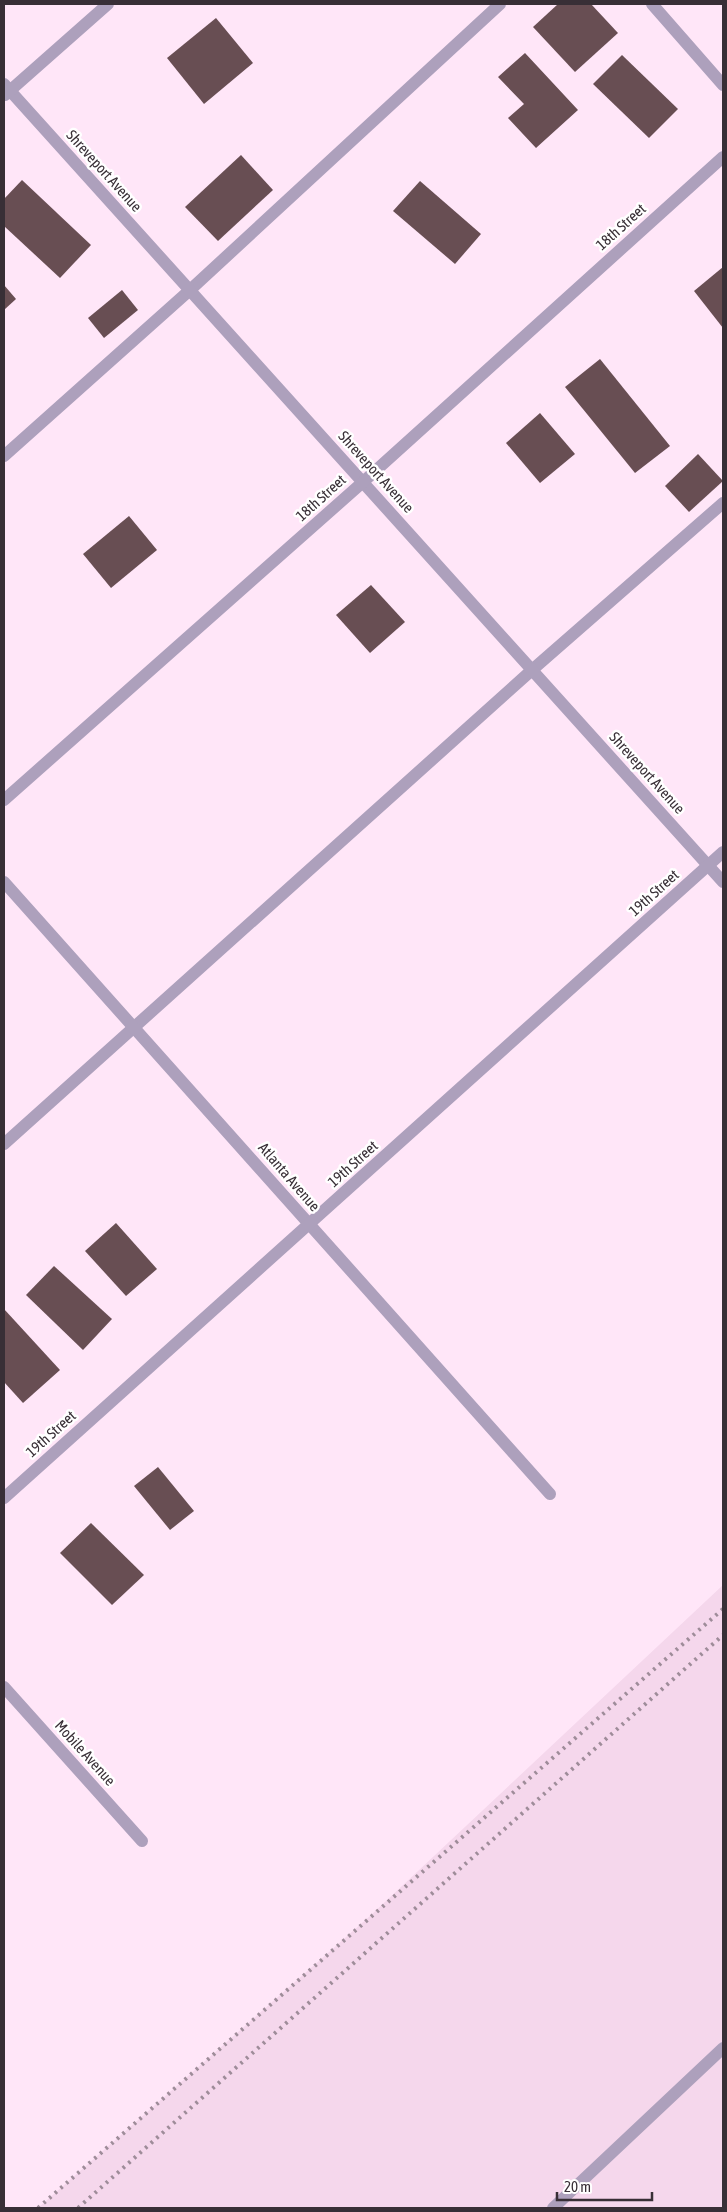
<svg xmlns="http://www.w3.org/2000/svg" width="727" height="2212" viewBox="0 0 727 2212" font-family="'Asap Condensed',sans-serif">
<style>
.built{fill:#f5d7ec}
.building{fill:#684e53}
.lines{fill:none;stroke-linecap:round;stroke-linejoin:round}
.service{stroke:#ada0bc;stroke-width:12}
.minor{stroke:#ada0bc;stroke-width:12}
.tertiary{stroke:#ada0bc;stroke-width:12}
.rail{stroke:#9e8c99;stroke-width:4;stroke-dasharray:2.5 5;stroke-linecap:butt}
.labels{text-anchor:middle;stroke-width:5;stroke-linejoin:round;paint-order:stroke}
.street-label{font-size:15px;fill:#382f36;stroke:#fff}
</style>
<rect width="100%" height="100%" fill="#ffe6f8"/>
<path class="built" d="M723,1585V2208H38L370,1916Z"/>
<g class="building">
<path d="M558,4H591L618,33L575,72L533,27Z"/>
<path d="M216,18L253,63L204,104L167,58Z"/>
<path d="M525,53L578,110L536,148L508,118L524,104L498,77Z"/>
<path d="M622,55L678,109L649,138L593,84Z"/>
<path d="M241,155L273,190L218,241L185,207Z"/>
<path d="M22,180L91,245L60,278L4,226V199Z"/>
<path d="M420,181L481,234L455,264L393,211Z"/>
<path d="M723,267V328L694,291Z"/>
<path d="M4,285L16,299L4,310Z"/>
<path d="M122,290L138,310L104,338L88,318Z"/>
<path d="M600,359L670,446L635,473L565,387Z"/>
<path d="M540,413L575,454L540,483L506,443Z"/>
<path d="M698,454L723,481L689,512L665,486Z"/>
<path d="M129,516L157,550L111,588L83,554Z"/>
<path d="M371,585L405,622L370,653L336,615Z"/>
<path d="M116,1223L157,1269L126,1296L85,1251Z"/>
<path d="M54,1266L112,1319L83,1350L26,1295Z"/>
<path d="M4,1309L60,1370L23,1403L4,1382Z"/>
<path d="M158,1467L194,1511L170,1530L134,1486Z"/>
<path d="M91,1523L144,1575L112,1605L60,1553Z"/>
</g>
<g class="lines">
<g class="service">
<path d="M4,456L190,290L500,4"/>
<path d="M4,1144L532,670L723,503"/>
<path d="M553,2208L723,2048"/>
</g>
<g class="minor">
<path d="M652,4L723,85"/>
<path d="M4,84L723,882"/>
<path d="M5,95L108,4"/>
<path d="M4,800L363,482L723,157"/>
<path d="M4,882L550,1494"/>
<path d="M4,1687L142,1841"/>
</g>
<path class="tertiary" d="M4,1498L723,852"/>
<g class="rail">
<path d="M38,2208L723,1609"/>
<path d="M78,2208L723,1635"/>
</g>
</g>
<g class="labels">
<g class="street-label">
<text transform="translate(104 171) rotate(48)" y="5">Shreveport Avenue</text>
<text transform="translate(621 227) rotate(-42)" y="5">18th Street</text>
<text transform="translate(376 472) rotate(48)" y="5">Shreveport Avenue</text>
<text transform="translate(321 498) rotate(-42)" y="5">18th Street</text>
<text transform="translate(647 773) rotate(48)" y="5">Shreveport Avenue</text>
<text transform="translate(654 893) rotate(-42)" y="5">19th Street</text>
<text transform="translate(353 1164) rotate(-42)" y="5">19th Street</text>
<text transform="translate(289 1177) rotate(49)" y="5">Atlanta Avenue</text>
<text transform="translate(51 1434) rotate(-42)" y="5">19th Street</text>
<text transform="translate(85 1753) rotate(48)" y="5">Mobile Avenue</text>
</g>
</g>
<rect width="727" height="2212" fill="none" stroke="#382f36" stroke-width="10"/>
<path d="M557 2192v8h95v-8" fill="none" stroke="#382f36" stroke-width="2.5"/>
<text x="564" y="2192" font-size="15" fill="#382f36" stroke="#ffffff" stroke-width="4" paint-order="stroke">20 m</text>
</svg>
